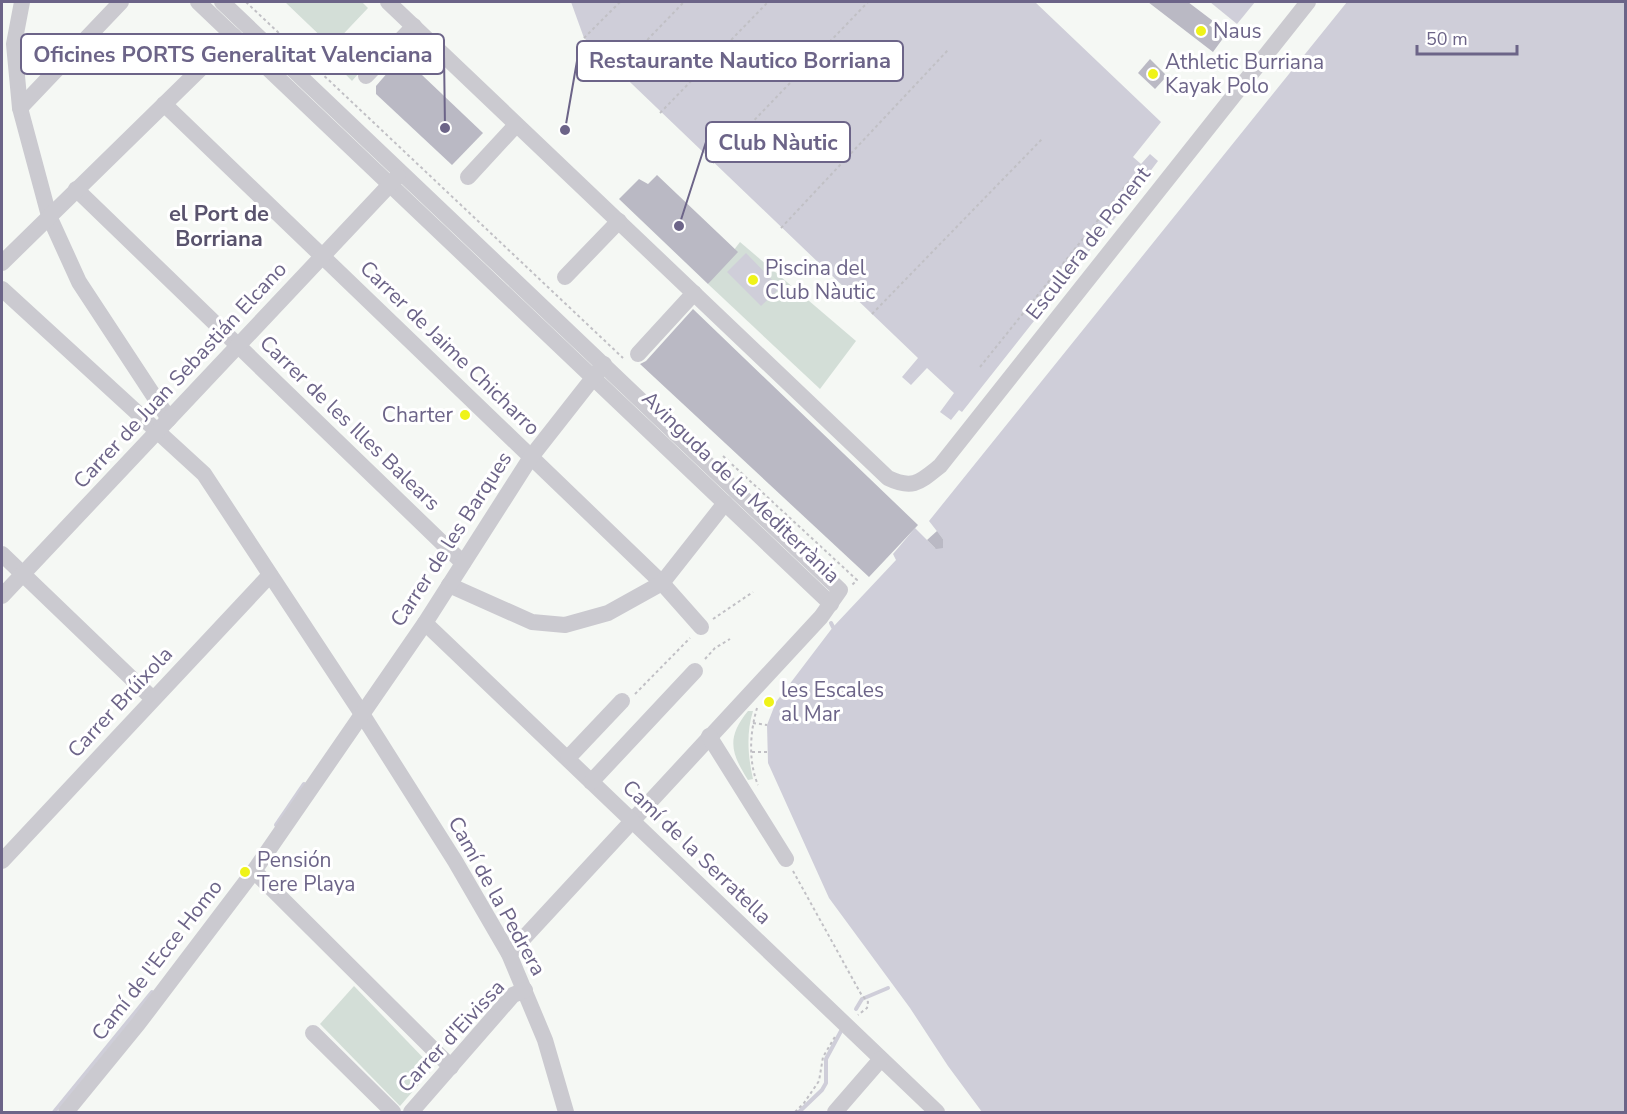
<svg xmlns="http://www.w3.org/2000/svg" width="1627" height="1114" viewBox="0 0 1627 1114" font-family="'Nunito Sans',sans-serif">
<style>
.green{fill:#d3ded7}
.water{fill:#cfced9}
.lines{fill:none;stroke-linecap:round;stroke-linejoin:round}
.stream{stroke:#cfced9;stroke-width:4}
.building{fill:#bab9c4}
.path{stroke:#c1c0c5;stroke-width:2;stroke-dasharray:3 3;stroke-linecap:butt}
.minor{stroke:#cbcad0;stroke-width:16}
.poi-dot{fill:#eff319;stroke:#fff;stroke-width:2}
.labels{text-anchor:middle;stroke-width:6;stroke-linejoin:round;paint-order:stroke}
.poi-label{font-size:21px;fill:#6c6488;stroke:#fff;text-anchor:start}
.street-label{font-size:21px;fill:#6c6488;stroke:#fff}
.neighbourhood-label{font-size:22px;font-weight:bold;fill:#59536d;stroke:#fff}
.leader{fill:none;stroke:#6c6488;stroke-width:2}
.callout-dot{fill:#6c6488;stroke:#fff;stroke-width:2}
.callout{fill:#fff;stroke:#6c6488;stroke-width:2}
.callout-label{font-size:22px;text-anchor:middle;font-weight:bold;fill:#6c6488}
</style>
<rect width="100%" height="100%" fill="#f5f8f4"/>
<g class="green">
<path d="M285,2H362L368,8L332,46L358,74L352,81L325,53L331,46Z"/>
<path d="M740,242L856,341L820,389L708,284Z"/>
<path d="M748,711H753C746,733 748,757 753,779L748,780C731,753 726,738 748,711Z"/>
<path d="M354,986L433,1068L400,1106L320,1024Z"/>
</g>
<g class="water">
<path d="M571,2H1035L1161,122L1133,157L1141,164L1150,154L1158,161L1106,230L962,412L959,410L951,420L940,412L954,393L927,368L911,385L902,377L918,358L584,38Z"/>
<path d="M1210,2H1255L1237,24Z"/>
<path d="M1347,2H1625V1112H982L948,1066L910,1008L829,898L768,763L767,725L776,702L833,627L896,560L893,554L915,528L935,548H943V539L929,521Z"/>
<path d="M746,253L780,288L761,306L727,272Z"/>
</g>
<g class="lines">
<g class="stream">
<path d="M831,623L833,627"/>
<path d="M276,825L304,784"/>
<path d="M856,1009L862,999L888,988"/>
<path d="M54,1112L152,992"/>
<path d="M799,1112L822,1090L826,1083V1059L841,1031"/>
</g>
</g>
<g class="building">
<path d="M1148,2H1188L1213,21L1209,25L1224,37L1213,52Z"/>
<path d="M402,56L483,133L452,165L376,94V86Z"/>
<path d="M1150,59L1167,76L1155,89L1138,73Z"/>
<path d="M657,175L738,252L708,284L619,199L639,179L648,184Z"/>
<path d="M693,309L918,525L869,577L640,364L646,361Z"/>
<path d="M937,531L943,539V548L936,549L927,540Z"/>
</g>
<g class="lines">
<g class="path">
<path d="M246,2L623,358"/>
<path d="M584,38L620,2"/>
<path d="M618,70L684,2"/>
<path d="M660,113L768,2"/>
<path d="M713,163L868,2"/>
<path d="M1096,224L1106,230"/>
<path d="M781,228L948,50"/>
<path d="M1031,305L1040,313"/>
<path d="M872,314L1043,138"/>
<path d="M980,367L1131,179"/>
<path d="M723,456L857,580L852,585"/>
<path d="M713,619L753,592"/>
<path d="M705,659L715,648L730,639"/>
<path d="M635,694L690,638"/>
<path d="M767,698L776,702"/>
<path d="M757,708C750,732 748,761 758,785"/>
<path d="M753,723L767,725"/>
<path d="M752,752H767"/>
<path d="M793,871L861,994L868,1002L867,1008L858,1015"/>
<path d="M795,1112L804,1103L819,1081L823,1057L836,1035"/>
</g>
<g class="minor">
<path d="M22,2L14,44L20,108L49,216L79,282L169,419"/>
<path d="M198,2L831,604"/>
<path d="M222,2L840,590L821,617L509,954"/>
<path d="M388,2L888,478C913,490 920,482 940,466L1308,2"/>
<path d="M366,76L414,26"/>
<path d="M164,104L662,583L701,627"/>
<path d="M20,108L121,2"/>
<path d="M468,177L516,125"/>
<path d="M76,189L463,563"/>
<path d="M2,263L234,36"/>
<path d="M565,277L619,221"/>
<path d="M2,289L204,474L362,714L455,861L509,954L545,1040L566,1112"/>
<path d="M638,354L694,293"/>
<path d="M2,554L153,699"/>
<path d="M449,585L532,622L565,625L608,613L662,583L725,503"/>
<path d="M2,596L398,176"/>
<path d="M425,623L937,1112"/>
<path d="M709,736L786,859"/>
<path d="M568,758L622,701"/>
<path d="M591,782L695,671"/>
<path d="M2,861L270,575"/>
<path d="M254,871L451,1067"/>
<path d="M313,1033L393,1112"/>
<path d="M66,1112L138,1024L254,871L425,623L531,457L604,364"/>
<path d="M411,1112L513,995L525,990"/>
<path d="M835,1112L881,1059"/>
</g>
</g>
<g class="poi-dot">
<circle cx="1201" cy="31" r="6"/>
<circle cx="1153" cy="74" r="6"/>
<circle cx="753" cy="280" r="6"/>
<circle cx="465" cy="415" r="6"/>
<circle cx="769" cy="702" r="6"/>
<circle cx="245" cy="872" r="6"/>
</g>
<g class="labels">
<g class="poi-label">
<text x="1213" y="38">Naus</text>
<text x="1165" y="69">Athletic Burriana<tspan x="1165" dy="24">Kayak Polo</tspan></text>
<text x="765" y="275">Piscina del<tspan x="765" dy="24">Club Nàutic</tspan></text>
<text x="453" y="422" text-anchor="end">Charter</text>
<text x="781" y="697">les Escales<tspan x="781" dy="24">al Mar</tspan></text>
<text x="257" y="867">Pensión<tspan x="257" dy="24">Tere Playa</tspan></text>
</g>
<g class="street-label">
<text transform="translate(1088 243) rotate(-52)" y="7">Escullera de Ponent</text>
<text transform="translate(450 348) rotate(44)" y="7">Carrer de Jaime Chicharro</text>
<text transform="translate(180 375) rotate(-47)" y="7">Carrer de Juan Sebastián Elcano</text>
<text transform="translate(350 423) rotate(44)" y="7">Carrer de les Illes Balears</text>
<text transform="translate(741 487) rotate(44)" y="7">Avinguda de la Mediterrània</text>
<text transform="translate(451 539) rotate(-57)" y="7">Carrer de les Barques</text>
<text transform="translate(120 702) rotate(-47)" y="7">Carrer Brúixola</text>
<text transform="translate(697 852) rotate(44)" y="7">Camí de la Serratella</text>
<text transform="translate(497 896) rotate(61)" y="7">Camí de la Pedrera</text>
<text transform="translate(157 960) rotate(-52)" y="7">Camí de l'Ecce Homo</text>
<text transform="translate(451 1036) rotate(-47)" y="7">Carrer d'Eivissa</text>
</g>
<g class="neighbourhood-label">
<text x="219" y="221">el Port de<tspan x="219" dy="25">Borriana</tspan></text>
</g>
</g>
<path class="leader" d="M445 128L444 54M565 130L577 61M679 226L706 142"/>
<g class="callout-dot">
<circle cx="445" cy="128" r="6"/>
<circle cx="565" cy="130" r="6"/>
<circle cx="679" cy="226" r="6"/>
</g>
<g class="callout">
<rect x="21" y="34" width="423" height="40" rx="6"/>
<rect x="577" y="41" width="326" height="40" rx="6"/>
<rect x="706" y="122" width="144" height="40" rx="6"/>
</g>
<g class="callout-label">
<text x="233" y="62">Oficines PORTS Generalitat Valenciana</text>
<text x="740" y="68">Restaurante Nautico Borriana</text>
<text x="778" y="150">Club Nàutic</text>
</g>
<rect width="1627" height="1114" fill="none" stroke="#6c6488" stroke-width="6"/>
<path d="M1417 45v9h100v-9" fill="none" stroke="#6c6488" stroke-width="3"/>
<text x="1426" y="45" font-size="18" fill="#6c6488" stroke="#ffffff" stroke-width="4.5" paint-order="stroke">50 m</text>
</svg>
